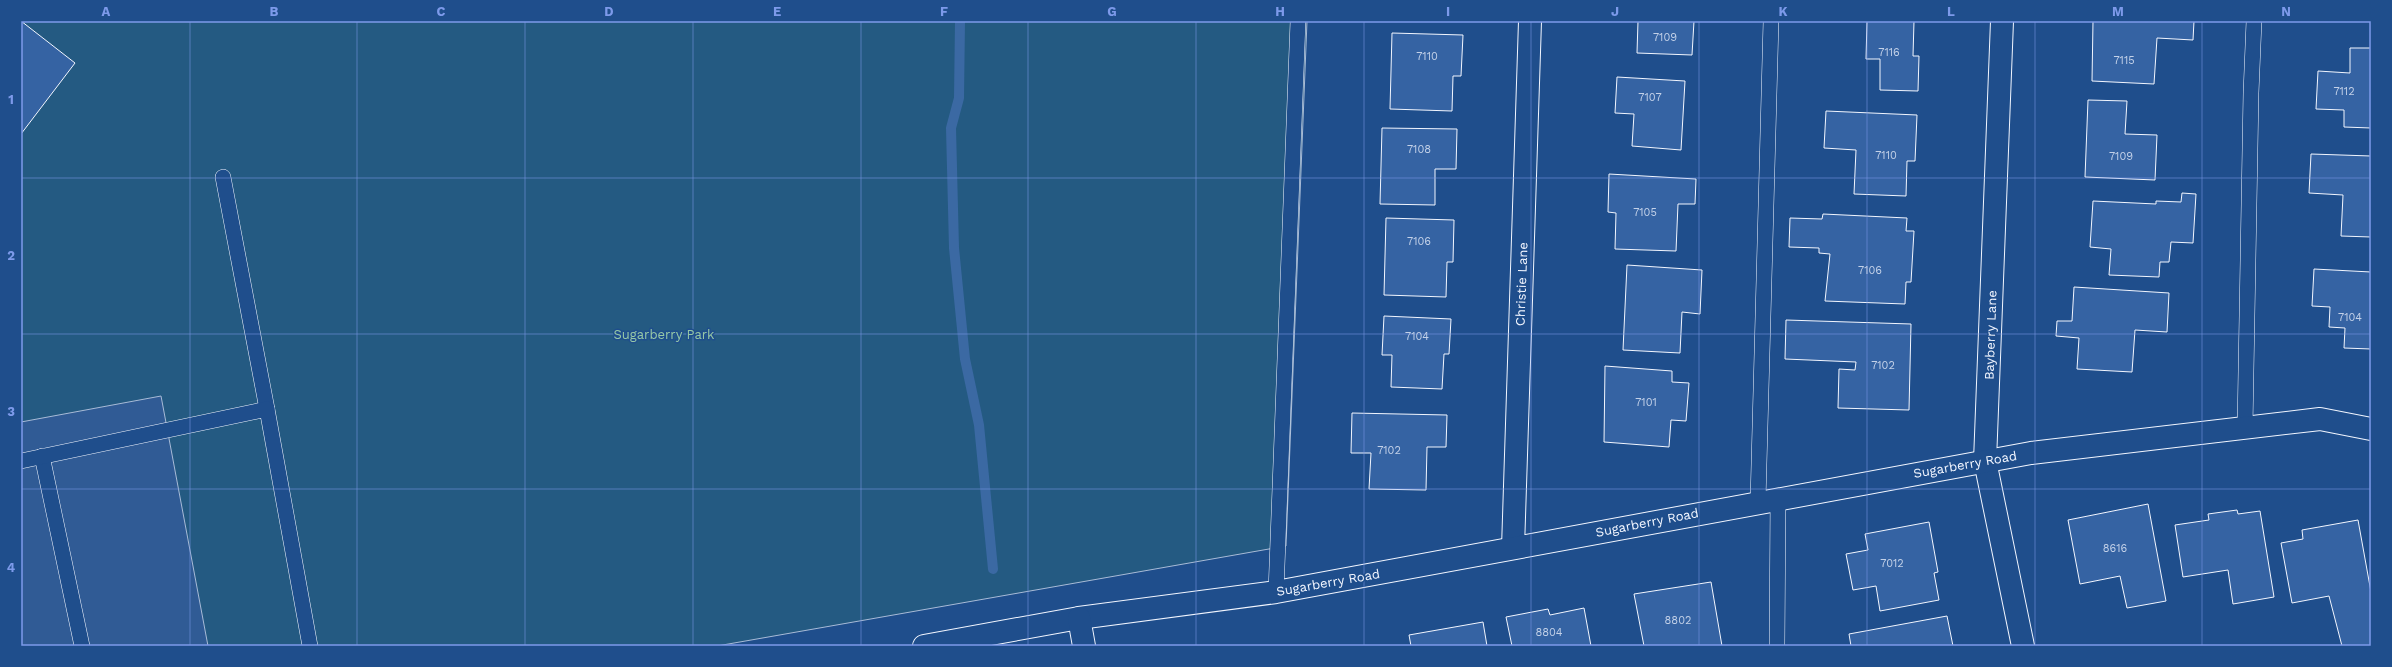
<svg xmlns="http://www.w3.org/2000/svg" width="2392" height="667" viewBox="0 0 2392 667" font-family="'Work Sans',sans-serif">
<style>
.green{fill:#245a82;stroke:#a8bbd7}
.parking{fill:#305b95;stroke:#a8bbd7}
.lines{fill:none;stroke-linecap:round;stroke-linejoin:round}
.stream{stroke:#3b69a3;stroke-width:10}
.building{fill:#3563a3;stroke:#f2f6ff}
.service-casing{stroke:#f2f6ff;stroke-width:16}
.minor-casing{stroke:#f2f6ff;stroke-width:24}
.tertiary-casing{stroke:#f2f6ff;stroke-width:24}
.service{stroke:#1f4e8c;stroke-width:15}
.minor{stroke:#1f4e8c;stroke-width:22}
.tertiary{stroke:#1f4e8c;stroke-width:22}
.grid{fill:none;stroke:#7d9aea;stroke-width:1;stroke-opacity:0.55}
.labels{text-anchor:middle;stroke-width:3;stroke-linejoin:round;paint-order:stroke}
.number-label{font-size:11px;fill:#c3d1e8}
.street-label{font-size:13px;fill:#f2f6ff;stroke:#1f4e8c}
.park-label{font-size:13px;fill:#97c8a6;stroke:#1f4e8c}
.neatline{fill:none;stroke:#7d9aea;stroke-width:1.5}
.grid-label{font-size:13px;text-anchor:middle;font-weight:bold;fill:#7d9aea}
</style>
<rect width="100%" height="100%" fill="#1f4e8c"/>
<path class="green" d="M21,21H1307L1286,546L717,646H21Z"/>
<path class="parking" d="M161,396L208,646H21V422Z"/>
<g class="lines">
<path class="stream" d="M960,21L959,98L951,128L954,248L965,359L979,425L993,569"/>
</g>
<g class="building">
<path d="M21,21L75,63L21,134Z"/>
<path d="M1638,21H1694L1692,55L1637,53Z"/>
<path d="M1867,21H1914L1913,56H1919L1918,91L1880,90V59H1866Z"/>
<path d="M2093,21H2194L2193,40L2157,38L2154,84L2092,81Z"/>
<path d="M1392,33L1463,35L1461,76H1453L1452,111L1390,109Z"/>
<path d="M2350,48H2371V128L2344,127V110L2316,109L2318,71L2350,73Z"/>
<path d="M1617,77L1685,81L1681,150L1632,146L1634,114L1615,113Z"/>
<path d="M2088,100L2127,101L2125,134L2157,135L2155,180L2085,177Z"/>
<path d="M1826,111L1917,115L1915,161H1907L1906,196L1854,194L1856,150L1824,148Z"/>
<path d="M1382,128L1457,129L1456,169H1435V205L1380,204Z"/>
<path d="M2311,154L2371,156V237L2341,236L2343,195L2309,193Z"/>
<path d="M1609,174L1696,179L1695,204H1678L1676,251L1615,249L1616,213L1608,212Z"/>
<path d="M2182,193L2196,194L2193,243L2171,242L2169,262H2160L2159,277L2109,275L2111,249L2090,247L2093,201L2156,204V201L2181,202Z"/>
<path d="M1823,214L1907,218L1906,231H1914L1911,282H1906L1905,304L1825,301L1830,254L1819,253V248L1789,247L1790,218L1822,219Z"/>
<path d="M1386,218L1454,220L1453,262H1447L1446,297L1384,295Z"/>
<path d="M1627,265L1702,270L1700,314L1682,312L1680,353L1623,350Z"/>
<path d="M2314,269L2371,272V349L2344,348L2345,328L2329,327L2330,307L2312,306Z"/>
<path d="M2074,287L2169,293L2167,332L2135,330L2132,372L2077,369L2079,338L2056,336L2057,321H2072Z"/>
<path d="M1384,316L1451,319L1449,354H1444L1442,389L1391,387L1392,355H1382Z"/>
<path d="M1786,320L1911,324L1909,410L1838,408L1839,369L1855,370L1856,362L1785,359Z"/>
<path d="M1605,366L1672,371V382L1689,383L1686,421L1671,420L1669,447L1604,442Z"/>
<path d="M1352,413L1447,415L1446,447H1427L1426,490L1369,489L1371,453H1351Z"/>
<path d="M2148,504L2166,601L2127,608L2120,576L2080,584L2068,520Z"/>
<path d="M2237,510L2238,514L2260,511L2274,597L2233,604L2228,570L2183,577L2175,525L2209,520L2208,514Z"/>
<path d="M2358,520L2371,592V646H2342L2329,596L2292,603L2281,543L2303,539L2302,530Z"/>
<path d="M1929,522L1938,572L1934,573L1939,600L1880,611L1876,586L1853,590L1846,554L1868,550L1865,534Z"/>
<path d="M1711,582L1722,646H1644L1634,594Z"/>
<path d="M1584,608L1591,646H1512L1506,617L1548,609L1550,615Z"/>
<path d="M1947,616L1953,646H1851L1849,634Z"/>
<path d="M1483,622L1487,646H1411L1409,635Z"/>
</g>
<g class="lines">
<defs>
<g id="service">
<path d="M223,177L267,409"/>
<path d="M2245,427L2251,93L2254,21"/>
<path d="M42,456L82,646"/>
<path d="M21,461L267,409L310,646"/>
<path d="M1758,501L1771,21"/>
<path d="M1276,592L1298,21"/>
<path d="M1777,646L1778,498"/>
</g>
<g id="minor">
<path d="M2002,21L1985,461L2023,646"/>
<path d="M1513,548L1530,21"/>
<path d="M924,646L1079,618L1276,592L2031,453L2320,419L2371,429"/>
</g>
<path id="tertiary" d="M1079,618L1084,646"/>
</defs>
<use href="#service" class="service-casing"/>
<use href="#minor" class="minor-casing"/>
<use href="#tertiary" class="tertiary-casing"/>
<use href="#service" class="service"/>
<use href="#minor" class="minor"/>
<use href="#tertiary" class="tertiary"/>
</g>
<path class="grid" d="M190,21V646M357,21V646M525,21V646M693,21V646M861,21V646M1028,21V646M1196,21V646M1364,21V646M1531,21V646M1699,21V646M1867,21V646M2035,21V646M2202,21V646M21,178H2371M21,334H2371M21,489H2371"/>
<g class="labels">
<g class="number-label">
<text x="1665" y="41">7109</text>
<text x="1889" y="56">7116</text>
<text x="1427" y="60">7110</text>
<text x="2124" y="64">7115</text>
<text x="2344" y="95">7112</text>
<text x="1650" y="101">7107</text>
<text x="1419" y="153">7108</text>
<text x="1886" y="159">7110</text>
<text x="2121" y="160">7109</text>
<text x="1645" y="216">7105</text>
<text x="1419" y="245">7106</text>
<text x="1870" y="274">7106</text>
<text x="2350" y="321">7104</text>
<text x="1417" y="340">7104</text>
<text x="1883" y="369">7102</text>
<text x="1646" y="406">7101</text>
<text x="1389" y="454">7102</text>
<text x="2115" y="552">8616</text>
<text x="1892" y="567">7012</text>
<text x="1678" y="624">8802</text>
<text x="1549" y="636">8804</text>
</g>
<g class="street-label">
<text transform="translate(1521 284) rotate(-88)" y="5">Christie Lane</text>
<text transform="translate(1990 335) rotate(-88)" y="5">Bayberry Lane</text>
<text transform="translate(1965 464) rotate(-10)" y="5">Sugarberry Road</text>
<text transform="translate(1647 522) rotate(-11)" y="5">Sugarberry Road</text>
<text transform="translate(1328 582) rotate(-10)" y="5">Sugarberry Road</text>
</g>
<g class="park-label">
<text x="664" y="339">Sugarberry Park</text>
</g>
</g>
<rect width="2392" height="667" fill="none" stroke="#1f4e8c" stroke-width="44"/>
<rect x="22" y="22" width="2348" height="623" class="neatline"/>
<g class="grid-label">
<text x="106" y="16">A</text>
<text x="274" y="16">B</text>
<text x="441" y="16">C</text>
<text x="609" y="16">D</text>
<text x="777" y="16">E</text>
<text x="944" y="16">F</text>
<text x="1112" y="16">G</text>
<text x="1280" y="16">H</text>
<text x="1448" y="16">I</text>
<text x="1615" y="16">J</text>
<text x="1783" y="16">K</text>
<text x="1951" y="16">L</text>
<text x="2118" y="16">M</text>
<text x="2286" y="16">N</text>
<text x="11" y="104">1</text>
<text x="11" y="260">2</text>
<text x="11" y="416">3</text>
<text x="11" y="572">4</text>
</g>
</svg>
